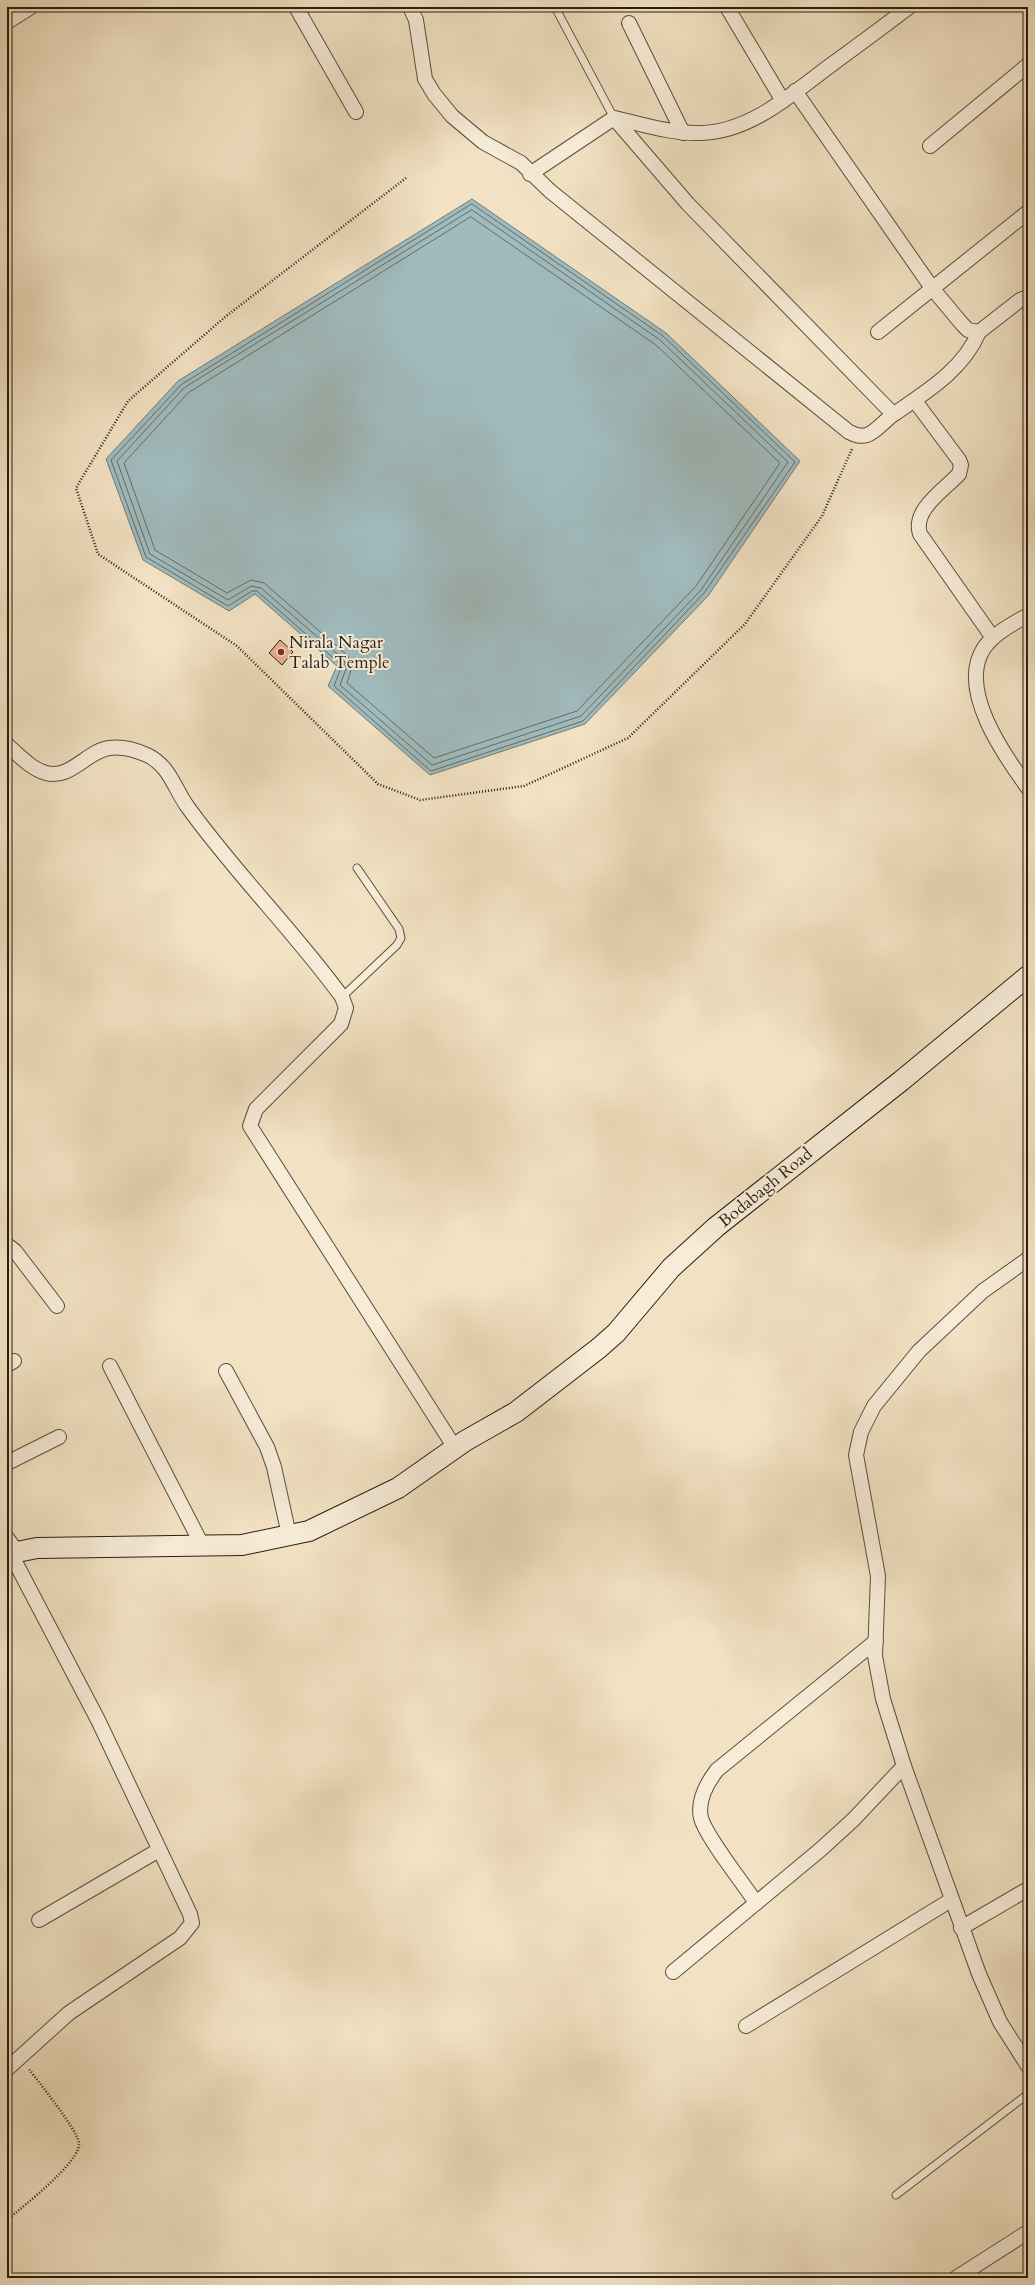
<svg xmlns="http://www.w3.org/2000/svg" width="1035" height="2285" viewBox="0 0 1035 2285" font-family="Cardo,serif">
<style>
.water{fill:#a0bbbe;stroke:#707c78}
.lines{fill:none;stroke-linecap:round;stroke-linejoin:round}
.shore{stroke:#646c66;stroke-width:1}
.building{fill:#ebb19b;stroke:#281e0f}
.lane-casing{stroke:#5a4f3c;stroke-width:9}
.street-casing{stroke:#5a4f3c;stroke-width:16}
.secondary-casing{stroke:#281e0f;stroke-width:22}
.path{stroke:#281e0f;stroke-width:2.5;stroke-dasharray:1 2;stroke-linecap:butt}
.lane{stroke:#f7ecd8;stroke-width:7}
.street{stroke:#f7ecd8;stroke-width:14}
.secondary{stroke:#f7ecd8;stroke-width:20}
.poi-dot{fill:#8f2418;stroke:#f7ecd8;stroke-width:1.5}
.labels{text-anchor:middle;stroke-width:4;stroke-linejoin:round;paint-order:stroke}
.poi-label{font-size:17px;fill:#281e0f;stroke:#f7ecd8;text-anchor:start}
.street-label{font-size:17px;fill:#281e0f;stroke:#f7ecd8}
</style>
<rect width="100%" height="100%" fill="#f2e2c3"/>
<filter id="stains"><feTurbulence type="fractalNoise" baseFrequency=".005" numOctaves="4"/><feColorMatrix values="0 0 0 0 .2 0 0 0 0 .09 0 0 0 0 .02 0 0 0 .5 -.17"/></filter>
<radialGradient id="worn" r=".72"><stop offset=".6" stop-color="#630" stop-opacity="0"/><stop offset="1" stop-color="#630" stop-opacity=".3"/></radialGradient>
<path class="water" d="M472,199L666,333L800,461L708,596L585,724L430,775L328,686L337,666L255,594L229,611L143,560L106,459L178,381Z"/>
<g class="lines">
<g class="shore">
<path d="M472,204L663,336L795,462L704,593L583,721L431,771L334,686L341,668L340,664L257,591H252L228,606L146,557L111,460L181,385Z"/>
<path d="M472,210L660,340L788,462L701,590L581,716L432,765L340,685L346,669L344,660L261,588L251,586L228,600L150,554L117,461L184,388Z"/>
<path d="M471,217L656,345L780,463L696,586L577,711L434,758L347,683L352,667L348,656L264,583L251,580L227,593L155,550L124,463L188,393Z"/>
</g>
</g>
<path class="building" d="M280,640L293,652L282,665L269,653Z"/>
<g class="lines">
<defs>
<g id="lane">
<path d="M555,7L614,118"/>
<path d="M342,997L397,945L401,938L399,929L357,868"/>
<path d="M896,2195L1028,2094"/>
</g>
<g id="street">
<path d="M296,7L356,112"/>
<path d="M410,7L416,20L425,79L434,94L452,116L483,142L521,163L550,191L849,432C855,435 860,437 867,435C876,432 885,420 894,414C926,392 963,370 979,332"/>
<path d="M727,7L783,101"/>
<path d="M7,22L31,7"/>
<path d="M629,23L683,133"/>
<path d="M795,91L932,288L962,324L968,330L979,332L1020,300L1028,297"/>
<path d="M614,118L688,204L893,414"/>
<path d="M930,146L1028,65"/>
<path d="M530,174L614,118C642,124 672,134 701,133C751,132 793,93 831,65C857,46 883,27 909,7"/>
<path d="M878,332L1028,212"/>
<path d="M915,401L959,460L961,465L959,474C944,490 912,510 920,534L993,638"/>
<path d="M1028,615C1013,624 994,633 984,648C957,689 1004,755 1028,788"/>
<path d="M7,745C19,755 31,769 46,773C70,780 87,751 109,748C121,746 136,750 147,755C170,766 174,788 187,806C235,873 294,931 342,997L346,1008L341,1024L256,1109L250,1126L455,1448"/>
<path d="M7,1245L15,1251L57,1306"/>
<path d="M1028,1259L983,1291L919,1351L874,1406L861,1432L856,1455L878,1576L875,1656L883,1699L904,1766L979,1974L1000,2022L1028,2066"/>
<path d="M7,1365L14,1361"/>
<path d="M110,1366L202,1545"/>
<path d="M226,1371L267,1447L274,1467L289,1535"/>
<path d="M7,1463L59,1437"/>
<path d="M7,1538L17,1552"/>
<path d="M756,1903C744,1884 706,1837 701,1818C697,1800 707,1783 717,1770L876,1641"/>
<path d="M39,1920L159,1850"/>
<path d="M961,1928L1028,1889"/>
<path d="M673,1972L820,1850L853,1820L904,1766"/>
<path d="M746,2026L951,1900"/>
<path d="M7,2069L69,2013L180,1938L192,1923L190,1914L98,1720L11,1554"/>
<path d="M956,2278L1028,2232"/>
</g>
<path id="secondary" d="M7,1554L37,1548L242,1545L309,1531L398,1488L465,1441L516,1412L599,1348L616,1333L671,1268L716,1227L901,1081L1028,976"/>
</defs>
<use href="#lane" class="lane-casing"/>
<use href="#street" class="street-casing"/>
<use href="#secondary" class="secondary-casing"/>
<g class="path">
<path d="M406,178L225,317L128,401L76,488L98,554L237,646L378,784L420,800L524,786L628,738L745,624L822,516L852,449"/>
<path d="M7,2220C22,2207 81,2162 79,2143C77,2129 39,2083 29,2069"/>
</g>
<use href="#lane" class="lane"/>
<use href="#street" class="street"/>
<use href="#secondary" class="secondary"/>
</g>
<circle class="poi-dot" cx="281" cy="652" r="4"/>
<g class="labels">
<g class="poi-label">
<text x="289" y="648">Nirala Nagar<tspan x="289" dy="20">Talab Temple</tspan></text>
</g>
<g class="street-label">
<text transform="translate(765 1187) rotate(-39)" y="6">Bodabagh Road</text>
</g>
</g>
<rect width="1035" height="2285" fill="none" stroke="#f2e2c3" stroke-width="24"/>
<rect x="8" y="8" width="1019" height="2269" fill="none" stroke="#281e0f" stroke-width="2"/>
<rect x="12" y="12" width="1011" height="2261" fill="none" stroke="#281e0f"/>
<rect width="100%" height="100%" filter="url(#stains)"/>
<rect width="100%" height="100%" fill="url(#worn)"/>
</svg>
